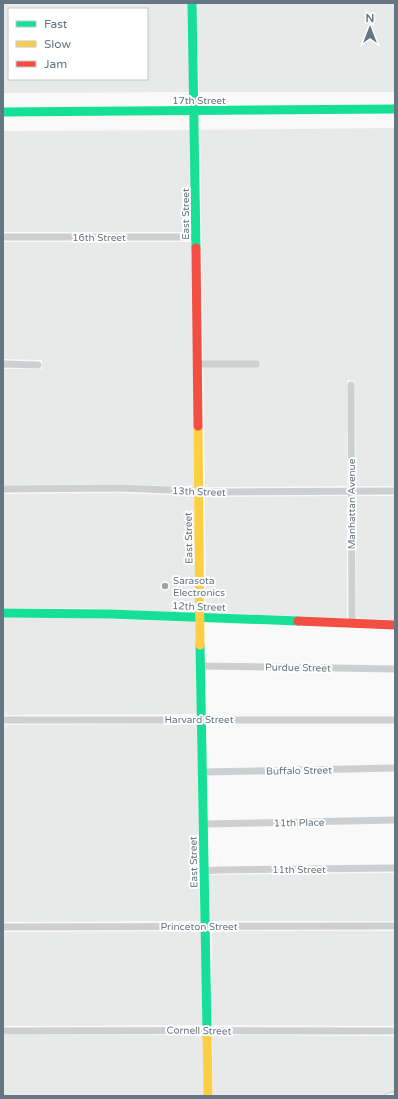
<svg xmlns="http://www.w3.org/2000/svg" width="398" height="1099" viewBox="0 0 398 1099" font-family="'Varela Round',sans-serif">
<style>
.built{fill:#e8e9e9;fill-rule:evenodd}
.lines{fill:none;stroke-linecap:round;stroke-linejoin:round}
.street{stroke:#cecfd0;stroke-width:7}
.fast{stroke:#16e098;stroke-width:9}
.slow{stroke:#ffcf43;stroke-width:9}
.jam{stroke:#f24e42;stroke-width:9}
.rail-casing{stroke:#c3c5c6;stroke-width:4}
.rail{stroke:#fff;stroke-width:2.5;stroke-dasharray:8;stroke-linecap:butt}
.poi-dot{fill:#99a4ac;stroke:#fff;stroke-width:1.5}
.labels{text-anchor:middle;stroke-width:4;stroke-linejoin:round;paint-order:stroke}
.street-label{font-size:10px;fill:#657683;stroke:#fff}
.poi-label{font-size:10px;fill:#657683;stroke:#fff;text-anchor:start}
</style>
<rect width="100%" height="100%" fill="#f9f9f9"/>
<g class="built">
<path d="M3,3H188L190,92L3,93ZM9,9H147V79H9Z"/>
<path d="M196,3H395V92H199Z"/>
<path d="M395,128V486H356L355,381L347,380V486L205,487L200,130Z"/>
<path d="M191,130L192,232H3V131Z"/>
<path d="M3,242H192L194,487L119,484L3,485V369H42V360L3,359Z"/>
<path d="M119,493L194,496L195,613L78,608H3V494Z"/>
<path d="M347,496V618L206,613L205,497Z"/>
<path d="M356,496H395V620L356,618Z"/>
<path d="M3,618H74L195,622L197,714L3,715Z"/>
<path d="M197,724L200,921L3,922V725Z"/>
<path d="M395,873V921H209L208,875Z"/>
<path d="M201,931L203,1025L3,1026V932Z"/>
<path d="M212,931H395V1026L211,1025Z"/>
<path d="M3,1035H169L203,1036L204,1096H3Z"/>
<path d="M212,1035L395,1036V1096H213Z"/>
</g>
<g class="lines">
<g class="street">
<path d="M3,237H196"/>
<path d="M3,364L38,365"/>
<path d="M198,364H256"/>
<path d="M351,385L352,623"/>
<path d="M3,489L121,488L216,492L395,491"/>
<path d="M200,666L395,669"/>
<path d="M3,720H395"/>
<path d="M202,772L395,768"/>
<path d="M203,824L395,820"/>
<path d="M204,871L219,870L395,868"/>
<path d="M3,927L395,926"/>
<path d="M3,1031C134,1030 264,1031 395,1031"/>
</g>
<g class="fast">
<path d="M192,3L196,248"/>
<path d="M3,112L395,109"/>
<path d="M3,613L109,614L298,621"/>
<path d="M200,645L207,1030"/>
</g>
<g class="slow">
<path d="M198,426L200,645"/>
<path d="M207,1030L208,1096"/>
</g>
<g class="jam">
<path d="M196,248L198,426"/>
<path d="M298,621L395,625"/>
</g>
<defs>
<path id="rail" d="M386,1096L395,1093"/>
</defs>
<use href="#rail" class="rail-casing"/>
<use href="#rail" class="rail"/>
</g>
<circle class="poi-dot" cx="165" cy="586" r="4"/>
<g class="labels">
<g class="street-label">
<text x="199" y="104">17th Street</text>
<text transform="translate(185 214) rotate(-90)" y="4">East Street</text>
<text x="99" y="241">16th Street</text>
<text transform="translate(199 491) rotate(2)" y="4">13th Street</text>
<text transform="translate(351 504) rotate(-90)" y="4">Manhattan Avenue</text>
<text transform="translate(188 538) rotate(-91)" y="4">East Street</text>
<text transform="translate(199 606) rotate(2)" y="4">12th Street</text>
<text transform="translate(298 667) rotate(1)" y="4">Purdue Street</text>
<text x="199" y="723">Harvard Street</text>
<text transform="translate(299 770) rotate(-1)" y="4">Buffalo Street</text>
<text transform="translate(299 822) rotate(-1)" y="4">11th Place</text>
<text transform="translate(193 862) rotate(-91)" y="4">East Street</text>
<text x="299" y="873">11th Street</text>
<text x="199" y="930">Princeton Street</text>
<text transform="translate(199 1030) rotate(1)" y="4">Cornell Street</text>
</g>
<g class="poi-label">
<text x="173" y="584">Sarasota<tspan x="173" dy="12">Electronics</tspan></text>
</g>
</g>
<rect width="398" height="1099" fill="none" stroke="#657683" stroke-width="8"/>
<rect x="8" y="8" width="140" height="72" fill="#ffffff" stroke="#c1c8cd"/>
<rect x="16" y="21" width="20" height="6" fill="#16e098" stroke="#c1c8cd"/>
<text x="44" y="28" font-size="12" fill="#657683">Fast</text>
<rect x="16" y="41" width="20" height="6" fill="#ffcf43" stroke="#c1c8cd"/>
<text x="44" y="48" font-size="12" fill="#657683">Slow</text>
<rect x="16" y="61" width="20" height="6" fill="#f24e42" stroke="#c1c8cd"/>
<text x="44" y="68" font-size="12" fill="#657683">Jam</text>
<g transform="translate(370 28)" stroke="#ffffff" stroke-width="3" paint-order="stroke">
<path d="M0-3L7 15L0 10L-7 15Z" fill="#657683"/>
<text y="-6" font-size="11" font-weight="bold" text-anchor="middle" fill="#657683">N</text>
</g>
</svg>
